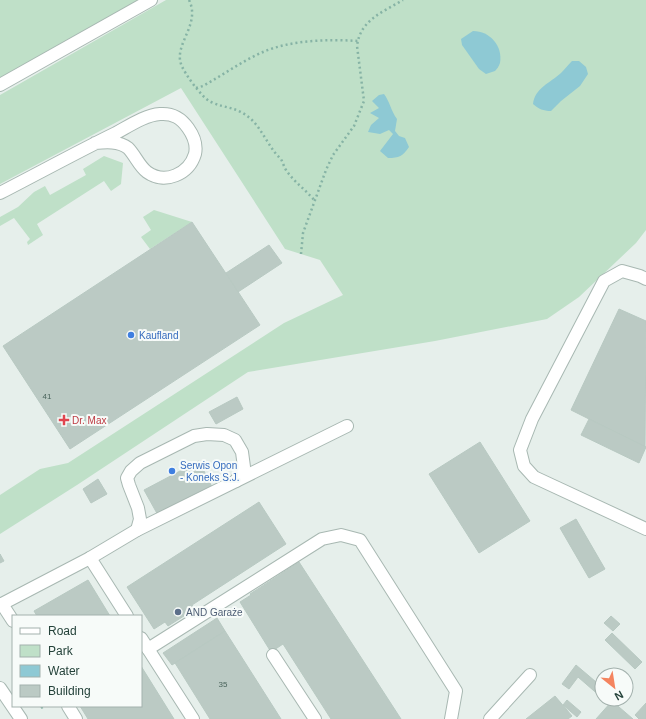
<svg xmlns="http://www.w3.org/2000/svg" width="646" height="719" viewBox="0 0 646 719" font-family="Arial,sans-serif">
<style>
.green{fill:#bfe0c8}
.water{fill:#8ec9d4}
.building{fill:#bbcac4;stroke:#b8c9c2}
.lines{fill:none;stroke-linecap:round;stroke-linejoin:round}
.minor-casing{stroke:#a8b8b2;stroke-width:14}
.path{stroke:#86b3a5;stroke-width:2.5;stroke-dasharray:2 3;stroke-linecap:butt}
.minor{stroke:#fff;stroke-width:12}
.shop-dot{fill:#3f7fe0;stroke:#f7fbf9;stroke-width:1.5}
.health-dot{fill:#e0444e;stroke:#f7fbf9;stroke-width:1.5}
.service-dot{fill:#5c6f8a;stroke:#f7fbf9;stroke-width:1.5}
.labels{text-anchor:middle;stroke-width:4;stroke-linejoin:round;paint-order:stroke}
.number-label{font-size:8px;fill:#4a645c}
.shop-label{font-size:10px;fill:#366cbe;stroke:#f7fbf9;text-anchor:start}
.health-label{font-size:10px;fill:#be3a42;stroke:#f7fbf9;text-anchor:start}
.service-label{font-size:10px;fill:#4e5e75;stroke:#f7fbf9;text-anchor:start}
</style>
<rect width="100%" height="100%" fill="#e6efeb"/>
<g class="green">
<path d="M0,0H143L0,79Z"/>
<path d="M166,0H646V230L636,243L579,297L547,319L435,341L248,372L77,485L0,534V495L40,469L68,463L284,323L343,295L320,260L285,249L181,88L0,184V95Z"/>
<path d="M104,156L123,163L121,184L111,191L104,181L37,224L43,235L28,245L27,242L30,239L14,218L0,226V217L18,207L34,192L45,186L50,195L86,175L83,169Z"/>
<path d="M154,210L192,222L150,249L141,237L151,230L143,217Z"/>
</g>
<g class="water">
<path d="M473,31C490,31 503,46 500,63C499,66 497,69 495,71L486,74L479,69L462,45L461,39Z"/>
<path d="M572,61H579L586,67L588,74L580,86L561,101L551,111C543,111 539,109 533,104C535,88 550,83 561,73C565,69 568,65 572,61Z"/>
<path d="M384,94C390,102 391,111 397,119L395,131L399,136L405,138L409,147C403,156 399,158 388,158L380,151L393,134L389,130L380,134L368,132L371,125L379,118L370,113L379,108L372,101L379,95Z"/>
</g>
<g class="building">
<path d="M192,222L260,325L70,449L3,346Z"/>
<path d="M269,245L282,263L238,292L226,273Z"/>
<path d="M619,309L646,321L645,447L571,410Z"/>
<path d="M237,397L243,409L216,424L209,412Z"/>
<path d="M589,419L646,447L639,463L581,435Z"/>
<path d="M480,442L530,521L479,553L429,474Z"/>
<path d="M199,461L213,489L159,517L144,490Z"/>
<path d="M98,479L107,494L91,503L83,489Z"/>
<path d="M259,502L286,544L192,605L195,609L168,626L165,622L154,629L127,587Z"/>
<path d="M576,519L605,569L589,578L560,528Z"/>
<path d="M0,554L4,561L0,563Z"/>
<path d="M299,562L401,719H331L283,644L271,652L240,602L251,595L250,594Z"/>
<path d="M88,580L110,616H37L34,611Z"/>
<path d="M611,616L620,624L613,631L604,623Z"/>
<path d="M217,618L225,631L172,665L163,653Z"/>
<path d="M225,631L281,719H210L175,663Z"/>
<path d="M612,633L642,662L635,669L605,640Z"/>
<path d="M576,665L602,687L601,697L578,677L569,689L562,684Z"/>
<path d="M141,666L174,719H88L80,706H141Z"/>
<path d="M626,690L630,693L626,698Z"/>
<path d="M555,696L572,716L568,719H526Z"/>
<path d="M567,700L581,712L577,717L563,705Z"/>
<path d="M612,701L633,719H596Z"/>
<path d="M646,703V719H639L635,715Z"/>
</g>
<g class="lines">
<defs>
<g id="minor">
<path d="M0,85L151,0"/>
<path d="M0,193C39,173 77,152 116,133C129,126 145,115 160,114C173,113 181,118 188,128C193,135 197,145 195,154C189,174 165,185 147,172C139,166 135,155 128,148C119,141 106,142 95,143"/>
<path d="M646,279L640,276L622,271L604,281L532,419L520,450L524,466L534,477L646,529"/>
<path d="M137,530L140,519L138,508L129,485L127,478L131,471L140,463L194,436L207,434L224,435L235,440L242,452L244,467L236,481"/>
<path d="M90,558L127,616"/>
<path d="M2,604L13,621"/>
<path d="M0,605L90,558L137,530L347,426"/>
<path d="M141,638L193,719"/>
<path d="M148,649L322,539L341,535L360,540L456,691L451,719"/>
<path d="M273,655L315,719"/>
<path d="M0,688L21,719"/>
<path d="M68,706L76,719"/>
<path d="M490,719L530,675"/>
</g>
</defs>
<use href="#minor" class="minor-casing"/>
<g class="path">
<path d="M189,0C201,24 174,44 181,64C184,73 202,98 211,102C226,109 237,106 252,120C260,128 266,140 273,150C275,153 278,156 281,159C283,163 284,167 286,170C294,182 306,190 315,201"/>
<path d="M196,88L203,86C223,75 242,61 263,52C291,40 328,39 358,41"/>
<path d="M301,254L303,233L326,170L333,155L354,126L364,101L357,46C360,20 383,12 403,0"/>
<path d="M41,708L44,706"/>
</g>
<use href="#minor" class="minor"/>
</g>
<g class="shop-dot">
<circle cx="131" cy="335" r="4"/>
<circle cx="172" cy="471" r="4"/>
</g>
<path class="health-dot" d="M62 414h4v4h4v4h-4v4h-4v-4h-4v-4h4z"/>
<circle class="service-dot" cx="178" cy="612" r="4"/>
<g class="labels">
<g class="number-label">
<text x="47" y="399">41</text>
<text x="223" y="687">35</text>
</g>
<g class="shop-label">
<text x="139" y="339">Kaufland</text>
<text x="180" y="469">Serwis Opon<tspan x="180" dy="12">- Koneks S.J.</tspan></text>
</g>
<g class="health-label">
<text x="72" y="424">Dr. Max</text>
</g>
<g class="service-label">
<text x="186" y="616">AND Garaże</text>
</g>
</g>
<rect x="12" y="615" width="130" height="92" fill="#f7fbf9" stroke="#a3b1ad"/>
<rect x="20" y="628" width="20" height="6" fill="#ffffff" stroke="#a3b1ad"/>
<text x="48" y="635" font-size="12" fill="#24423a">Road</text>
<rect x="20" y="645" width="20" height="12" fill="#bfe0c8" stroke="#a3b1ad"/>
<text x="48" y="655" font-size="12" fill="#24423a">Park</text>
<rect x="20" y="665" width="20" height="12" fill="#8ec9d4" stroke="#a3b1ad"/>
<text x="48" y="675" font-size="12" fill="#24423a">Water</text>
<rect x="20" y="685" width="20" height="12" fill="#bbcac4" stroke="#a3b1ad"/>
<text x="48" y="695" font-size="12" fill="#24423a">Building</text>
<g transform="translate(614 687) rotate(150)"><circle r="19" fill="#f7fbf9" stroke="#a3b1ad"/>
<path d="M0-3L7 15L0 10L-7 15Z" fill="#f4845f"/>
<text y="-6" font-size="11" font-weight="bold" text-anchor="middle" fill="#24423a">N</text>
</g>
</svg>
